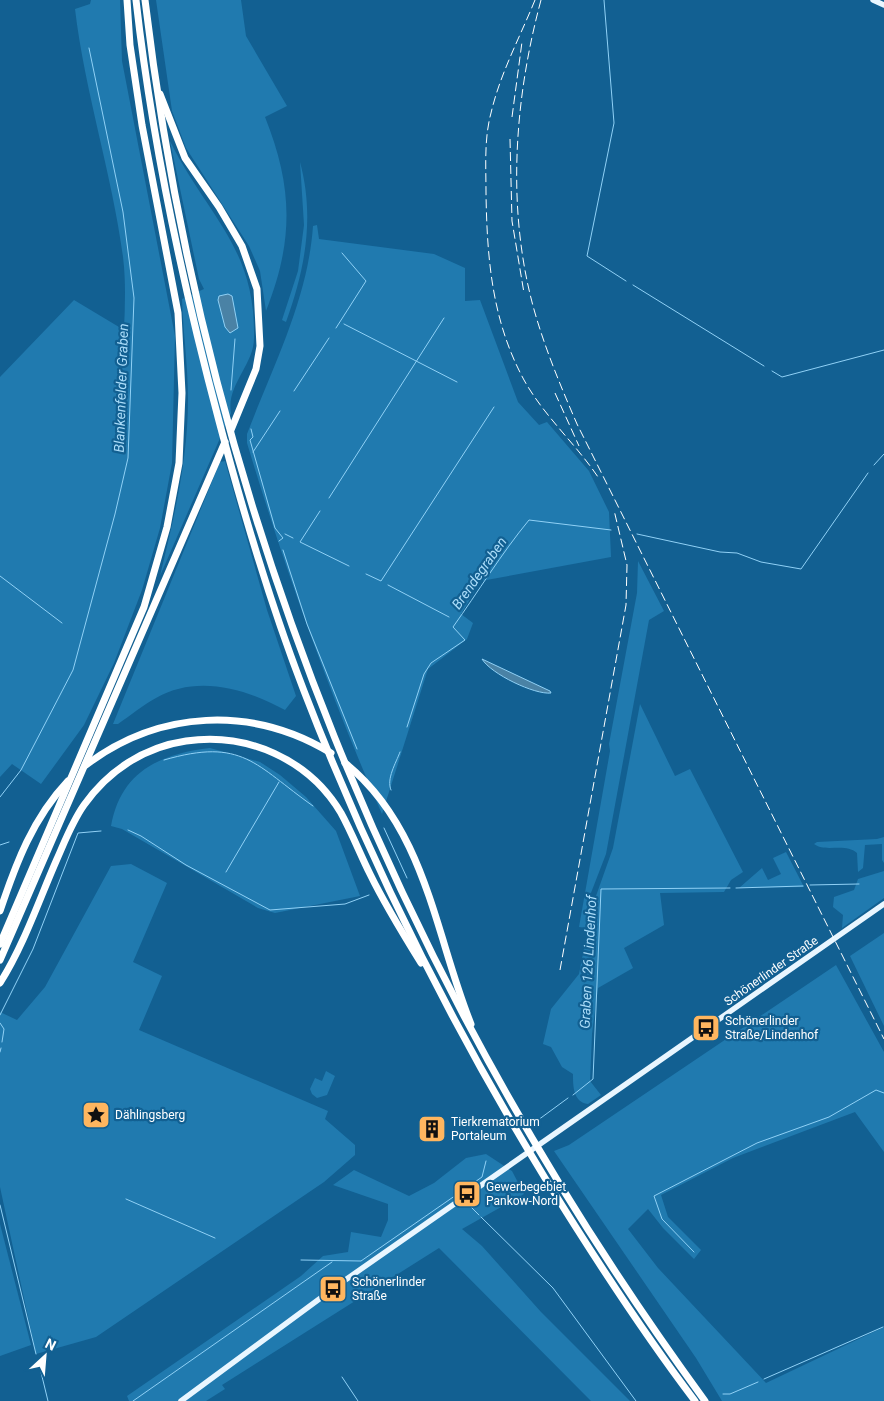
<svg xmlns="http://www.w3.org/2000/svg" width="884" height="1401" viewBox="0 0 884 1401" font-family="Roboto,sans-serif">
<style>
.green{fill:#207aaf}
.water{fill:#4a82a5;stroke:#90d1f6}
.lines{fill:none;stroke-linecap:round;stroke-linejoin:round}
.stream{stroke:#90d1f6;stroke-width:1}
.major{stroke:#e9f6ff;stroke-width:5.5}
.highway{stroke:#fff;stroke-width:7}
.rail{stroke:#fff;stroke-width:1;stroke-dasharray:9 4;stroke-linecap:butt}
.labels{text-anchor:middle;stroke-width:4.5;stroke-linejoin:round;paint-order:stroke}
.street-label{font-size:12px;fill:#fff;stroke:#126092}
.poi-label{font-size:12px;fill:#fff;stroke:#126092;text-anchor:start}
.water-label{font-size:14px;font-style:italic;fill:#aadcf9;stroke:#126092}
</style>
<rect width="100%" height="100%" fill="#126092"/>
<g class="green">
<path d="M91,0H120L122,61L175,336L172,463L160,528L142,590L114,663L84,725L41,784L12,764L0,777V377L74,300L124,330C125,306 126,281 123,257C112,174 85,93 75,9L90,4Z"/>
<path d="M156,0H241L246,36L287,106L265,117C293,187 294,240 266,311L260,271L249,246L186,148L172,111Z"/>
<path d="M170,141C207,216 256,247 254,338C254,365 226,385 231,413L160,576C174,518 188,460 188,399C188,365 183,332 182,299L204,289L199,279Z"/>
<path d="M300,162C315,218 305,269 286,322L282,320L298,271L304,225Z"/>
<path d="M317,225L319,239L434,254L465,268V301L480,300L518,402L539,425L547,422L589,471L609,512L611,557L481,581L461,614L473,623L467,639L428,669L382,814C329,693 285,569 247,443V434C273,366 308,299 313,226Z"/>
<path d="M225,461L267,610L296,696L285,710C247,689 197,674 156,698C143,705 131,715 118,724H113L220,462Z"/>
<path d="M638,561L664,611L649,620L606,854L589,898L590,927H596V896L613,848L640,704L675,776L690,769L743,872L731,880L724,892L660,893L664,925L624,948L633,968L598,988L592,1034L590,1081L601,1095L588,1104C573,1102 573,1086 573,1074L562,1067L551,1047L543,1044L551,1009L579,974L588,928L579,927L610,751L609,744L637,593Z"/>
<path d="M210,748L260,762L280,775L306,797L336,831L360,896L275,913L258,908L122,829L111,826C121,771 160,754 210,748Z"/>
<path d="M884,837V863L882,860V844L865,845L863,868L858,872L857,853C845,842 826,853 814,844L817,842L877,839Z"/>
<path d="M786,852L804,887L739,888L762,868L768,880L781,874L773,858Z"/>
<path d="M131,864L167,883L133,962L162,976L139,1030L328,1111L325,1119L355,1145V1155L324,1182L96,1337L36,1354L0,1187V1012L17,1020L45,987L111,866Z"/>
<path d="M884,871V898L842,928L843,915L833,907L834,897L854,890L858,879Z"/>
<path d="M884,933V1026L850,956Z"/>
<path d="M836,965L884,1052V1152L855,1112L733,1158L661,1195L668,1217L701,1250L694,1259L663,1228L648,1209L628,1229L658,1268L766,1383L884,1327V1401H722L696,1358L554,1151L569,1145Z"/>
<path d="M326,1071L335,1076L327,1095L317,1098L312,1094L310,1089L315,1078L322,1081Z"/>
<path d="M486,1154L512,1171L524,1194L462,1229L482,1246L541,1312L630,1401H591L439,1248L222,1385L225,1389L206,1401H129L127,1396L301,1276L323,1256L348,1252L351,1232L381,1237L388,1220V1204L333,1185L354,1170L409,1196L434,1183L466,1158Z"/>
<path d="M0,1224L31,1345L0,1356Z"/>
</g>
<g class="water">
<path d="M228,294L232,296L238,328L230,333L225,327L218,300L219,296Z"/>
<path d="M482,659L550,691L551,693C535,695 491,674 482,659Z"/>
</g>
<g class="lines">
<g class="stream">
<path d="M604,0L614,123L587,256L626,281"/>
<path d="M633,285L764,366"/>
<path d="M344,324L457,382"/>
<path d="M336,328L366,281L342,253"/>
<path d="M772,371L782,377L884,350"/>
<path d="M231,390L235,339"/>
<path d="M294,391L329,338"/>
<path d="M251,429L253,437L250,440L275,528L283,538L279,541"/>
<path d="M253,452L280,411"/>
<path d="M874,465L884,454"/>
<path d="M329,498L444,318"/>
<path d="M320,511L300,542L349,566"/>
<path d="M285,534L293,538"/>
<path d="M637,534L720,552L737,553L761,562L801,569L868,473"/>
<path d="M283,550L307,624L357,749"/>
<path d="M366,574L381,581L494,407"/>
<path d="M0,576L62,623"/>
<path d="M388,585L449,617"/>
<path d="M407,727L424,674L431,663L465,640L453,627C478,592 501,554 529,520L611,530"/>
<path d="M164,760C243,737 255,765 313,806"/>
<path d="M391,790C386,779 396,763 400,752"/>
<path d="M0,797L21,770L73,670L115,514L128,458L134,298L123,212L89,48"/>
<path d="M384,828L407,878"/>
<path d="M128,830L141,836L186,865L270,910L345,904L369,895"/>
<path d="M0,845L9,842"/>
<path d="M226,872L279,782"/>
<path d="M810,885L859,884"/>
<path d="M736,888L803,886"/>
<path d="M0,1015L33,949L78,833L101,831"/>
<path d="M0,1023L4,1029L2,1042"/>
<path d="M0,1052L1,1048"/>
<path d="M573,1095L593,1079L601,889L730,888"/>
<path d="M534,1123L568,1098"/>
<path d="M126,1199L215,1238"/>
<path d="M467,1203L479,1215"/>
<path d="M0,1205L36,1354"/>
<path d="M481,1217L553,1288L636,1401"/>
<path d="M694,1252L662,1219L654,1196L757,1143L829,1117L876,1090L884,1093"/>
<path d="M301,1260L361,1261L482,1177L486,1161"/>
<path d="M38,1360L48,1401"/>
<path d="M342,1377L358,1401"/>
<path d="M764,1379L883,1327"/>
<path d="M723,1394H730L758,1382"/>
<path d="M133,1401L332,1262"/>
</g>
<g class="major">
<path d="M873,0L884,5"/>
<path d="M181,1401L341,1283L884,904"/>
</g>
<g class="highway">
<path d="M136,0C152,142 182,282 219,421C243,512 270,603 304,691C369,860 451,1024 545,1178C592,1254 641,1330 695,1401"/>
<path d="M145,0C206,511 402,986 705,1401"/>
<path d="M160,94L185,158L219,207L242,246L257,289L260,346L256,369L231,430"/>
<path d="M345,763C426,828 435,935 471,1024"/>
<path d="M86,765C159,710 252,705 331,753"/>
<path d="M0,911C16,863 33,818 68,781"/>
<path d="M0,944L144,607L167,527L179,463L182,393L178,313L142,125L130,45L127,0"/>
<path d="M0,960L225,442"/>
<path d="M0,983C24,945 39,900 57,859C65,841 72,822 84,805C108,771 144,747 186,741C247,732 309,759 341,813C352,833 360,854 370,874C385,905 403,934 421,963"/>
</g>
<g class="rail">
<path d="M535,0C520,37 500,74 491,113C484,139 486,166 486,193C487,259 492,321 524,380C544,416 575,443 598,477"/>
<path d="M541,0C514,100 506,212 535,313C546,351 561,387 577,424L884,1039"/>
<path d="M512,117L522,42"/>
<path d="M510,139L512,221L524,293"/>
<path d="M555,393L579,446"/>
<path d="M560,970L626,605L627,565L614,510"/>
</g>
</g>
<defs>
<symbol id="bus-square" viewBox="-11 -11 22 22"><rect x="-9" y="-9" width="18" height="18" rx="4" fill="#ffb65f" stroke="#126092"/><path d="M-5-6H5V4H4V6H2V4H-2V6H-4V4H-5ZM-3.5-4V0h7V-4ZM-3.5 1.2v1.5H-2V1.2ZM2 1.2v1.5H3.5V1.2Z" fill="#111"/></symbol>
<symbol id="sight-square" viewBox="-11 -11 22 22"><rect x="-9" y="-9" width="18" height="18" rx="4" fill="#ffb65f" stroke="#126092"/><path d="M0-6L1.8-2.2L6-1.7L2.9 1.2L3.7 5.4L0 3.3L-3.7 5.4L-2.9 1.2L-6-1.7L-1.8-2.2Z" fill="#111"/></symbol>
<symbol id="building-square" viewBox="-11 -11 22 22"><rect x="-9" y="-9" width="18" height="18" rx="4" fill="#ffb65f" stroke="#126092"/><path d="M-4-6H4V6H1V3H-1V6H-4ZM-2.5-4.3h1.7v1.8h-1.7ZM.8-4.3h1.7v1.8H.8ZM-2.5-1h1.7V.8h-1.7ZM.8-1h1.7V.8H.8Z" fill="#111"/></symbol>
</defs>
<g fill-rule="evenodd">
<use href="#bus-square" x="690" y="1012" width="32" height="32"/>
<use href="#sight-square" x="80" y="1099" width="32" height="32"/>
<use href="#building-square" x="416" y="1113" width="32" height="32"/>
<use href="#bus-square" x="451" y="1178" width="32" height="32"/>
<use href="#bus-square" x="317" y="1273" width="32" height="32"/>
</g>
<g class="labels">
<g class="street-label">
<text transform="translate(771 971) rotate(-35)" y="4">Schönerlinder Straße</text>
</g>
<g class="poi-label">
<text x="725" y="1025">Schönerlinder<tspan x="725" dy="14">Straße/Lindenhof</tspan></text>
<text x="115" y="1119">Dählingsberg</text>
<text x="451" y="1126">Tierkrematorium<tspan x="451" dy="14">Portaleum</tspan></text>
<text x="486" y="1191">Gewerbegebiet<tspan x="486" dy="14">Pankow-Nord</tspan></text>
<text x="352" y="1286">Schönerlinder<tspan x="352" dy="14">Straße</tspan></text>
</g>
<g class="water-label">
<text transform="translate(121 388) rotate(-88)" y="5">Blankenfelder Graben</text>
<text transform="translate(479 573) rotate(-55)" y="5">Brendegraben</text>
<text transform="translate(588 962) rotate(-87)" y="5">Graben 126 Lindenhof</text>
</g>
</g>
<g transform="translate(45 1356) rotate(26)" stroke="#126092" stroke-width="4" paint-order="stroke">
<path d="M0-4L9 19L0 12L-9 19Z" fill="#ffffff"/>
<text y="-8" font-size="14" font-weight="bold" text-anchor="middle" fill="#ffffff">N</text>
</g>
</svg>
